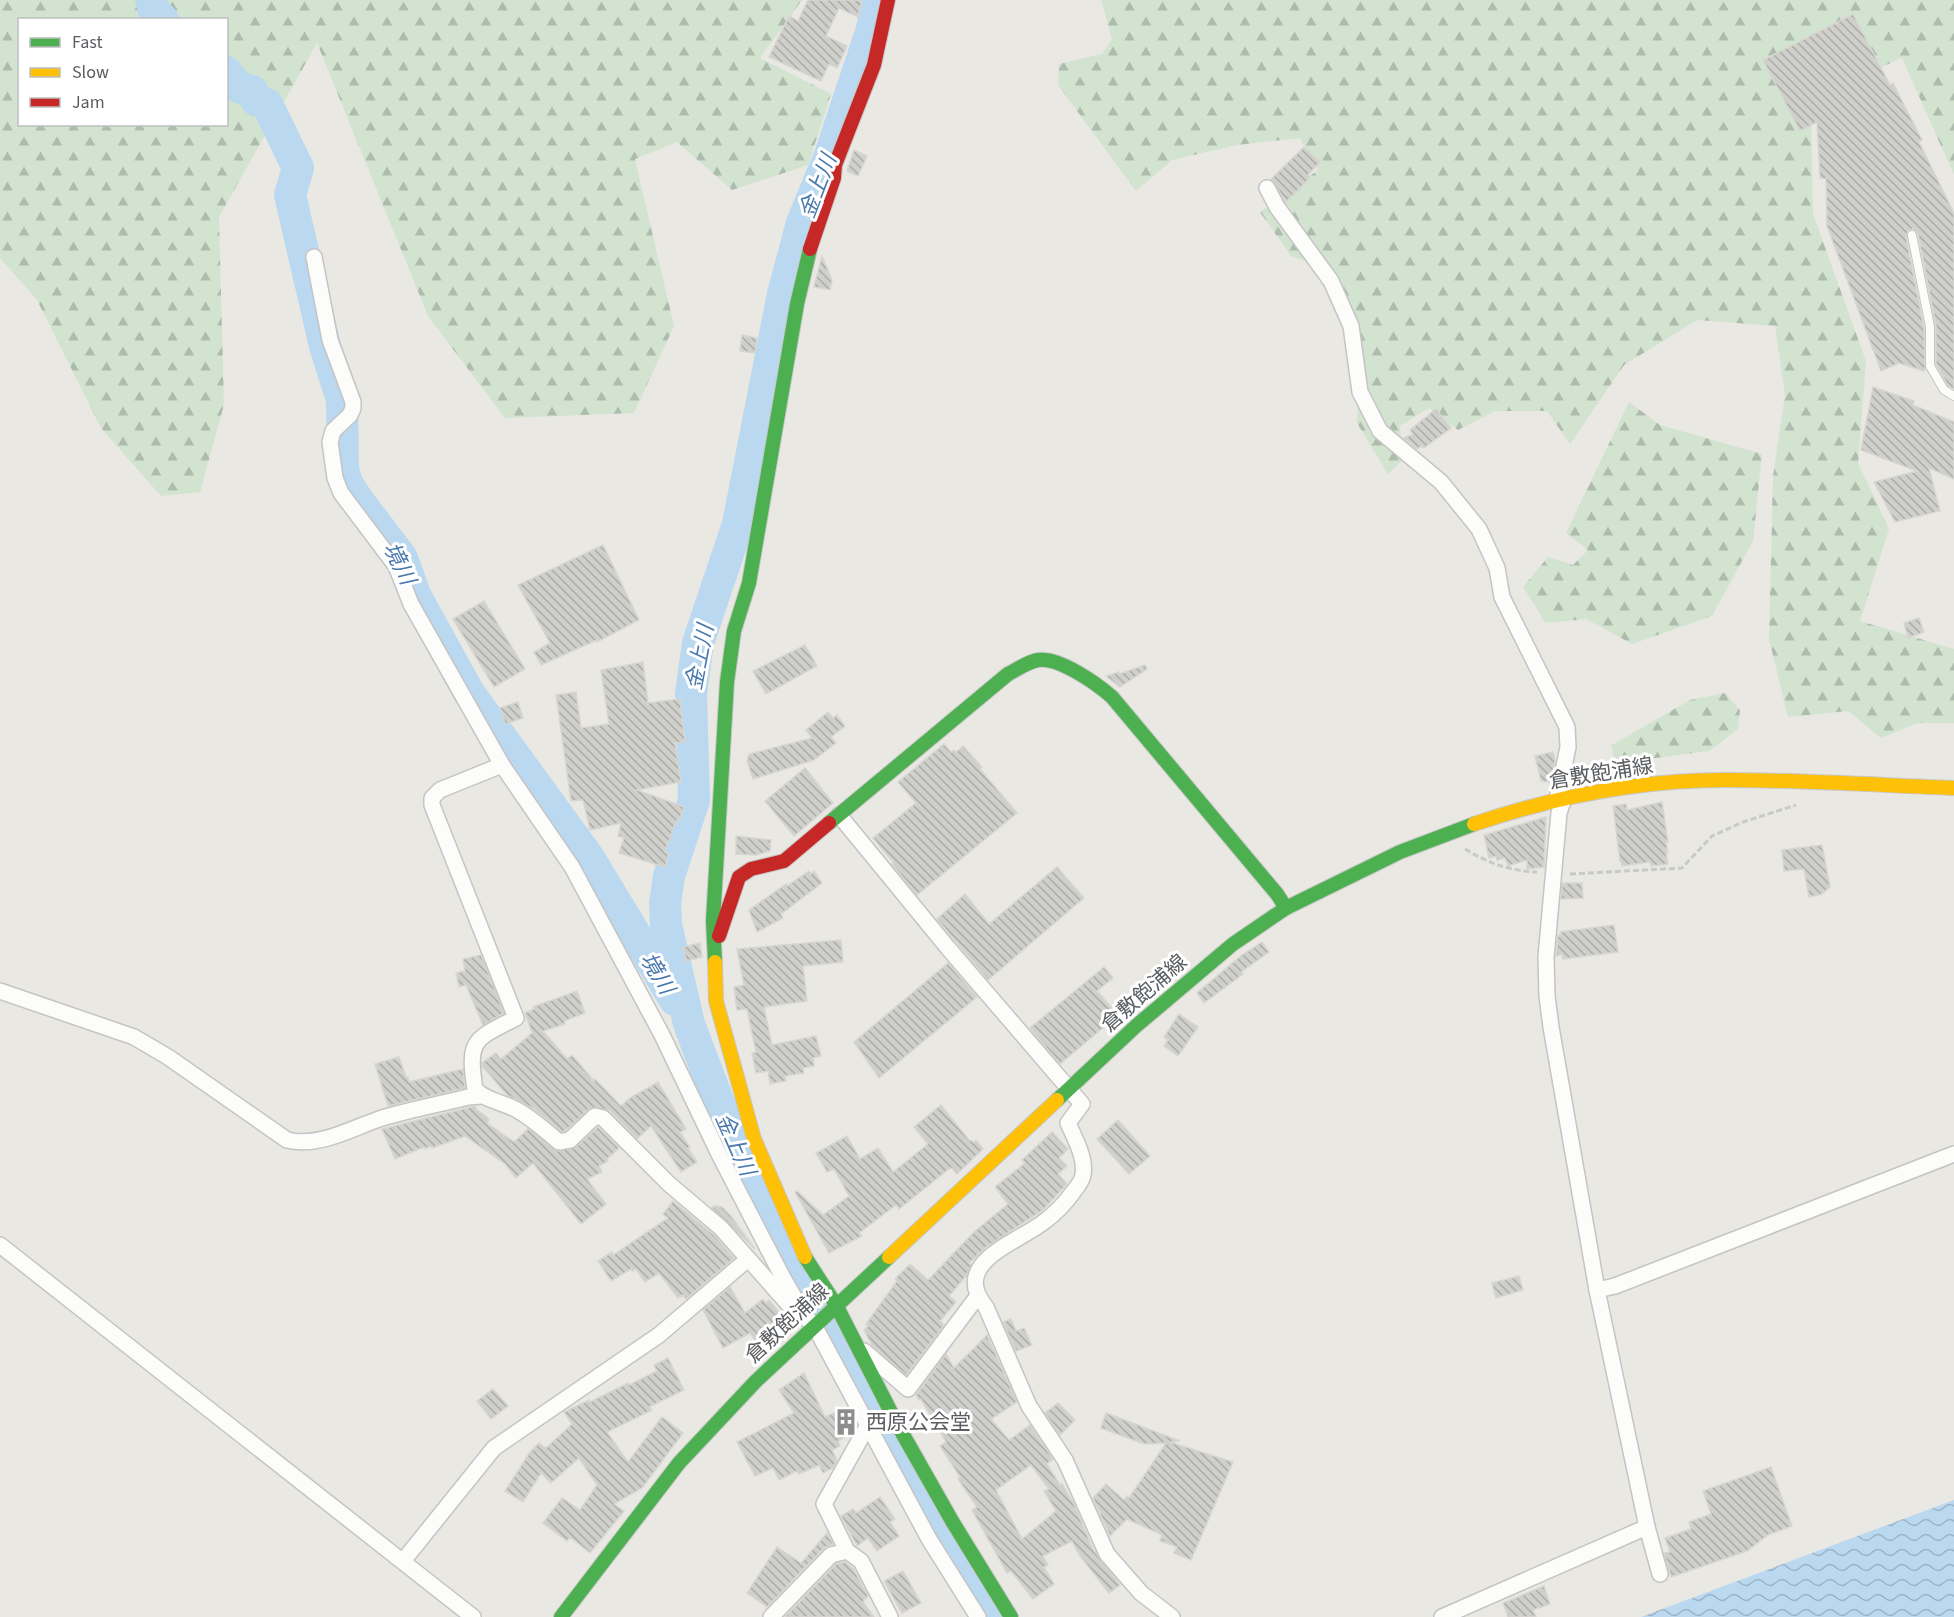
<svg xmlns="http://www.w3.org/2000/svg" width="1954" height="1617" viewBox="0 0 1954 1617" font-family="'Source Sans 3','Noto Sans JP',sans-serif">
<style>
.forest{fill:url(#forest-firs);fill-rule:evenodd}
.water{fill:url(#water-waves)}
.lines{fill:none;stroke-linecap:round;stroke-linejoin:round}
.river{stroke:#bad9f0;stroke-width:32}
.building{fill:url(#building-back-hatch);stroke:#d8d6d2;stroke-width:1.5;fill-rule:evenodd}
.lane-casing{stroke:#c5c4c4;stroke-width:10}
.street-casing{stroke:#c5c4c4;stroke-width:18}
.fast-casing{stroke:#c6c7c6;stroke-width:16}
.slow-casing{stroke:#c6c7c6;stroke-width:16}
.jam-casing{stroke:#c6c7c6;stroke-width:16}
.path{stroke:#c7cac7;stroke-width:3;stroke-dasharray:6 3;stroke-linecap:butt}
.lane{stroke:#fcfcfb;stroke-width:8}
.street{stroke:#fcfcfb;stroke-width:15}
.fast{stroke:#4caf50;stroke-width:14}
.slow{stroke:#ffc107;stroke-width:14}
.jam{stroke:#c62828;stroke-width:14}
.labels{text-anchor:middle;stroke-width:6;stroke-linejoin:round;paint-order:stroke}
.street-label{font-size:21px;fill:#5a5d60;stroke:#fff}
.poi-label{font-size:21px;fill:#5a5d60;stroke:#fff;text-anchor:start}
.water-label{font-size:22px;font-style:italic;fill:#4979ae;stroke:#fff}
</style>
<defs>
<pattern id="forest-firs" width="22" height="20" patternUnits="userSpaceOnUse" patternTransform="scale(1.5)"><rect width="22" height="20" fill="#d2e4d0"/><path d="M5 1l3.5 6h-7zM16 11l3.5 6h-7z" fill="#adbcac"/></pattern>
<pattern id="water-waves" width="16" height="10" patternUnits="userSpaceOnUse" patternTransform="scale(1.5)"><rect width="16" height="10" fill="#bad9f0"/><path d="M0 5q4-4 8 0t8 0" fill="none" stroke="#9ab3c6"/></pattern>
<pattern id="building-back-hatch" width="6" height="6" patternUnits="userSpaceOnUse" patternTransform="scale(1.5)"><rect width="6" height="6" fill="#cfcfcc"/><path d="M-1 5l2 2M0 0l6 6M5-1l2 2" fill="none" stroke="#ababa9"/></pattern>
</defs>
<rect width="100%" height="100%" fill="#e9e8e3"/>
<g class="forest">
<path d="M0,0H802L760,58L831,94L808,165L732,190L677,142L635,159L674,326L634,413L505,418L428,316L317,43L219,217L224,405L200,492L161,496L101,428L37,300L0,258ZM20,20H226V124H20Z"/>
<path d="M1101,0H1954V175L1902,58L1811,99L1813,214L1866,361L1858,463L1889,529L1860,621L1954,649V723H1917L1881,738L1848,711L1788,717L1769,639L1773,476L1785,395L1775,326L1697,320L1624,365L1570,444L1547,411H1495L1458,430L1429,408L1400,426L1403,460L1388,474L1357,423L1360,324L1334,271L1291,256L1260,212L1318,170L1300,138L1237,145L1172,160L1136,191L1058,85L1059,64L1102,54L1112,39Z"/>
<path d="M1629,402L1660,425L1762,454L1753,541L1712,616L1632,644L1586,619L1546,623L1523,587L1548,557L1573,565L1588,550L1566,533Z"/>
<path d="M1725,693L1740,710L1738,729L1709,751L1625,762L1613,756L1612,745L1690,700Z"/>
</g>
<path class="water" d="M1954,1500V1617H1641Z"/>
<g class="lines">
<g class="river">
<path d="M151,0L154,11L163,20"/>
<path d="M226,72L238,87L252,91L256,100L267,104L298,168L290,195L325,346L342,400L343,469L347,483L357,499L402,558L415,595L469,693L589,858L675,1000"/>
<path d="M818,1302L794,1264L734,1143L689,1024L666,924L665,903L669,876L694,800L691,694L698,643L738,524L783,294L802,223L830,155L871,32L879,0"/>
<path d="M836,1331L887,1434L939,1526L995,1617"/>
</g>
</g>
<g class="building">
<path d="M808,0H862L858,17L839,8L826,36L847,46L837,68L829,64L821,81L769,57L789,16L798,21Z"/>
<path d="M1853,14L1890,85L1893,83L1922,140L1919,142L1954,213V389L1948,386L1936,364V326L1918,234L1913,229L1908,231L1906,236L1924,328L1925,368L1924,371L1899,363L1881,371L1827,226L1826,179L1820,178L1817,122L1800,131L1763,60Z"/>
<path d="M1304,147L1320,162L1308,175L1310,178L1286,202L1271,179Z"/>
<path d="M854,150L867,156L858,176L847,171Z"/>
<path d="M822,256L832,280L830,290L814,287Z"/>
<path d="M742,335L757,338L755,353L740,351Z"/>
<path d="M1873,387L1914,401L1913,405L1954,422V479L1929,468L1940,511L1895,522L1874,482L1917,471L1861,450Z"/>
<path d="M1436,409L1451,428L1424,448L1422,446L1417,449L1404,438L1413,434L1410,430Z"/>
<path d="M603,545L639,620L597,642V640L541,665L534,652L550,643L518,585Z"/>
<path d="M484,601L525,669L494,687L453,619Z"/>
<path d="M1919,618L1924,632L1908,638L1904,623Z"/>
<path d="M805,645L817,666L766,694L753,671Z"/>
<path d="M643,662L648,703L680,699L685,742L675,743L681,782L637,790L684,807L679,821H676L665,852L669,853L665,867L619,853L624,838L618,836L621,823L590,830L583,800L571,801L556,695L576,692L581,728L609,724L601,670Z"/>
<path d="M1145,665L1147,669L1120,687L1106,676L1119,672V674Z"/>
<path d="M518,702L523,718L505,724L500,708Z"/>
<path d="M828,712L833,718L837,715L845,726L831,737L836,743L814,760L753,779L747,761L749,754L812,738L806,730Z"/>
<path d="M944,744L951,752L954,750L956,752L963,746L982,767L980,769L1017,813L917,895L892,864L894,863L873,838L916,803L898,782Z"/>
<path d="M1553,752L1555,761L1551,782L1541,781L1535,756Z"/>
<path d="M805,768L833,803L794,836L765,801Z"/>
<path d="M1662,802L1668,842H1666L1668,854H1666L1668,864L1651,866L1650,862L1622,866L1621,861H1620L1613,806L1626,804L1627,810Z"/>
<path d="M1546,817L1544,867L1527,869V860L1508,866L1505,858L1497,860L1496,856L1489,858L1484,835Z"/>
<path d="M736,836L771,840L770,851L756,855L736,854Z"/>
<path d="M1822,845L1830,887L1822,894L1809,897L1804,869L1784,871L1782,850Z"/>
<path d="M1057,867L1084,898L988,980L937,919L965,894L989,924Z"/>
<path d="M809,871L811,874L814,871L822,883L781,914L783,918L757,932L749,910L786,884L787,886Z"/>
<path d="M1562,883H1582L1583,898L1561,899Z"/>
<path d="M1614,925L1618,952L1563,959L1562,954L1556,956L1558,935H1561L1560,932Z"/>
<path d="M841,940L843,962L803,966L807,1001L764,1007L772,1045L816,1036L821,1056L813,1058L814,1066L803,1068L804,1073L785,1076L786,1081L770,1084L768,1071L756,1073L752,1053L756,1052L747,1009L737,1010L734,987L744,985L737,949Z"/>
<path d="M1262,942L1269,952L1241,972L1243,974L1204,1003L1197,993L1242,955Z"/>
<path d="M700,943L702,957L686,961L683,947Z"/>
<path d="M481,955L504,1013L483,1025L466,985L459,987L456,973L465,971L463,959Z"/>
<path d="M948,963L977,997L879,1078L854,1042Z"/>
<path d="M1104,967L1113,978L1097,991L1118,1015L1060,1064L1030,1028Z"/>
<path d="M577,991L585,1013L564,1021L565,1024L543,1031L567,1059L572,1055L594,1081L595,1079L621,1106L630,1098L658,1082L686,1129L680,1132L690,1147L688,1148L697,1162L681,1172L651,1126L637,1139L610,1111L597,1107L589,1109L565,1131L562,1132L534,1109L507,1095L482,1066V1063L496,1053L501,1059L532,1033L525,1013L534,1009L533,1007Z"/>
<path d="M1179,1014L1198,1027L1178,1056L1164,1046L1168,1040L1164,1037Z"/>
<path d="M399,1057L406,1077H408L409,1082L463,1069L465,1088L388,1106L375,1064Z"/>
<path d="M941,1105L969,1140L974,1142L976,1140L983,1149L957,1174L952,1168L949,1169L899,1209L896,1205L859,1233L862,1236L829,1253L795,1192L797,1191L823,1215L849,1196L834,1169L827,1172L816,1153L847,1136L860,1159L878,1148L893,1172L928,1144L914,1127Z"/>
<path d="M475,1106L476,1109L489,1119L487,1123L514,1142L528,1129L557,1151L576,1147L598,1127L619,1148L607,1159L608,1161L599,1166L602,1172L587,1179L606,1204L581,1224L533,1163L516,1178L505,1164L465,1136L432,1148L431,1146L425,1149L424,1147L395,1159L382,1129Z"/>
<path d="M1118,1120L1150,1156L1129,1174L1097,1139Z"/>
<path d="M1052,1132L1068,1149L1059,1158L1067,1166L1058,1174L1067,1184L1043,1210L986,1247L969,1263L971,1265L966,1276L949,1296L956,1302L940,1321L944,1325L906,1375L872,1345L864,1330L868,1326L866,1324L897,1281L895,1279L910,1264L928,1280L974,1232L1008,1204L995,1187L1025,1163L1022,1160Z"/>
<path d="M673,1201L714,1235L734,1258L686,1299L683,1295L678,1298L659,1273L645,1282L636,1269L632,1271L631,1269L611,1281L598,1261L612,1252L613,1255L668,1218L663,1214Z"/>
<path d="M714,1206L722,1207L731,1216L755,1249L712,1208Z"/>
<path d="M1519,1276L1523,1290L1496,1298L1492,1283Z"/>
<path d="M730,1287L745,1313L763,1299L766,1303L769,1300L786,1321L758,1344L750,1333L723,1348L703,1310Z"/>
<path d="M1011,1319L1016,1331L1024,1328L1032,1345L1016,1351L1003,1322Z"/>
<path d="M987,1335L1017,1402L991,1419L1009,1440L1030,1425L1053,1459L1047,1464L1060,1485L1062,1484L1074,1504L1093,1549L1120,1585L1109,1593L1080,1556L1072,1541L1043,1556L1048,1565L1044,1567L1054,1584L1033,1599L1011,1571L1007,1573L972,1510L977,1507L958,1479L960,1477L940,1446L946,1442L921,1399L919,1400L916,1395L946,1354L954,1368ZM1031,1465L1049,1489L1044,1491L1056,1511L1022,1539L996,1490Z"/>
<path d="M668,1358L684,1390L649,1407L652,1410L607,1432L628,1462L662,1417L683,1433L642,1488L614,1504L624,1511L590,1553L570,1537L567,1541L543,1523L562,1498L580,1510L597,1485L579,1458L551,1483L541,1473L523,1502L505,1491L530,1452L539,1443L546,1448L572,1424L564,1412L589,1400L590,1402L628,1383L629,1385L657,1371L654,1365Z"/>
<path d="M804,1373L825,1417L847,1407L856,1426L852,1433L838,1441L840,1446L832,1450L837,1460L833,1468L823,1473L819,1465L799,1474L797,1471L779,1480L773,1468L755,1476L737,1442L794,1413L779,1390Z"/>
<path d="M493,1389L508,1406L491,1419L477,1401Z"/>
<path d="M1058,1403L1075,1420L1060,1435L1045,1413Z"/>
<path d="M1106,1413L1180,1441L1170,1442L1233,1462L1191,1560L1174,1553L1177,1547L1160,1541L1162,1535L1127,1519L1110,1536L1093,1498L1106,1484L1124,1500L1127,1496L1129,1498L1166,1443L1144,1444L1101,1428Z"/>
<path d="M1771,1467L1792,1526L1768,1535L1747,1551L1671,1577L1664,1553L1670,1552L1665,1538L1691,1529L1689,1522L1711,1514L1703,1491Z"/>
<path d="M880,1497L895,1519L890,1522L899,1536L877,1551L868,1538L857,1546L841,1516L853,1509L856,1513Z"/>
<path d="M827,1533L833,1544L824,1548L767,1607L747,1593L777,1547L801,1563Z"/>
<path d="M845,1562L853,1568L868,1596L863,1602L874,1617H785L836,1564Z"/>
<path d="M903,1571L921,1603L902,1613L884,1581Z"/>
<path d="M1544,1586L1550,1604L1533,1610L1536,1617H1508L1503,1603Z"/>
</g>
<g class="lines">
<defs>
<path id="lane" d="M1912,235L1930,327V366L1944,390L1954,396"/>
<g id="street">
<path d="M1267,188L1277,207L1331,281L1351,326L1360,392L1380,431L1441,482L1479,529L1497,568L1502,597L1567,727L1568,747L1557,800"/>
<path d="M314,257L330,340L353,402V408L350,415L333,431L330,442L335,478L341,493L396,566L411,604L502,765L572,867L662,1035L718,1152L782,1276L806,1318L814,1325L929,1539L978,1617"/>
<path d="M502,765L440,790L432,798V805L516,1018C475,1039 467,1039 475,1089C486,1101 503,1102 517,1110C533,1119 546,1131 559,1142L570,1140L595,1116L603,1118L669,1184L721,1228L798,1315"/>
<path d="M1564,798L1559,813L1546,957L1547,996L1551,1027L1597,1290L1647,1527L1660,1574"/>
<path d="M839,815L948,948L1082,1104L1068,1123C1075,1139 1086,1158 1083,1175C1082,1181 1078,1186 1074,1191C1066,1202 1056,1213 1045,1221C1018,1243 949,1262 986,1307L1029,1406L1065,1460L1107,1554L1141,1593L1172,1617"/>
<path d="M0,991L134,1037L168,1057L287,1140C319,1148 352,1128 382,1118C410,1110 440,1104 468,1097L481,1096"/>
<path d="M0,1245L473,1617"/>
<path d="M1597,1290L1615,1286L1954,1154"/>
<path d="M864,1351L908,1389L977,1297"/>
<path d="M847,1551L824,1504L868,1425"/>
<path d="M403,1561L494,1448L659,1335L748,1259"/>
<path d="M771,1617L831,1555L847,1551L861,1561L890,1617"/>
<path d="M1442,1617L1647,1527"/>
</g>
<g id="fast">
<path d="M829,823L1008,674C1018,669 1027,662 1038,660C1059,657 1096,683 1112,697L1277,894L1286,908"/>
<path d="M715,962L713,921L727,682L734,631L749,583L797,304L810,249"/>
<path d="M1057,1100L1136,1026L1233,944L1286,908L1400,852L1474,824"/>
<path d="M805,1257L836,1305L897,1424L952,1521L1011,1617"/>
<path d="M561,1617L679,1463L756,1381L889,1257"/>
</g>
<g id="slow">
<path d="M1474,824C1554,797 1640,780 1725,780C1801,780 1878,785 1954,788"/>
<path d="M715,962L716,1001L754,1139L805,1257"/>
<path d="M889,1257L1057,1100"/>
</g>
<g id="jam">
<path d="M810,249L834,178L835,165L874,65L888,0"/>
<path d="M719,936L739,877L751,869L784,861L829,823"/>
</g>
</defs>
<use href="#lane" class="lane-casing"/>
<use href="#street" class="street-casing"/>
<use href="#fast" class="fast-casing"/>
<use href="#slow" class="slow-casing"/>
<use href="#jam" class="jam-casing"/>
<g class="path">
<path d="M1465,849C1488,863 1510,871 1537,872"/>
<path d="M1570,874L1682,868L1712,836L1743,822L1796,805"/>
</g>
<use href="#lane" class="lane"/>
<use href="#street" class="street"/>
<use href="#fast" class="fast"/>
<use href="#slow" class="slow"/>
<use href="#jam" class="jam"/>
</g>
<defs>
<symbol id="building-bare" viewBox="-9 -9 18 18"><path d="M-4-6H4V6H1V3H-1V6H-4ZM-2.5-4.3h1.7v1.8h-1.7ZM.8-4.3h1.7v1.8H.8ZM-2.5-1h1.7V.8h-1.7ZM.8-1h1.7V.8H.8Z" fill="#8c8e8e" stroke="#fff" stroke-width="2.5" paint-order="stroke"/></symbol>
</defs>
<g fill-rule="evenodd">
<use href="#building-bare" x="827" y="1403" width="38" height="38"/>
</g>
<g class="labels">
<g class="street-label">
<text transform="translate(1601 773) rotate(-9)" y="7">倉敷飽浦線</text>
<text transform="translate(1144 993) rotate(-41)" y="7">倉敷飽浦線</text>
<text transform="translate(787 1323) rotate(-43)" y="7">倉敷飽浦線</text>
</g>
<g class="poi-label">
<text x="866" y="1429">西原公会堂</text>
</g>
<g class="water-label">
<text transform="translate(817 186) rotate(-69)" y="8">金上川</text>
<text transform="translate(400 563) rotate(63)" y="8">境川</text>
<text transform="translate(699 657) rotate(-79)" y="8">金上川</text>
<text transform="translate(658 973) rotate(59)" y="8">境川</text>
<text transform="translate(736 1144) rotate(66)" y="8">金上川</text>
</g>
</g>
<rect x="18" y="18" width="210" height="108" fill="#ffffff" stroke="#bdbebf" stroke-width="1.5"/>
<rect x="30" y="38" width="30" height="9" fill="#4caf50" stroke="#bdbebf" stroke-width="1.5"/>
<text x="72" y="48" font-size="18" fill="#5a5d60">Fast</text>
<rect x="30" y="68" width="30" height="9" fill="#ffc107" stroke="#bdbebf" stroke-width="1.5"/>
<text x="72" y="78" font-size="18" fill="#5a5d60">Slow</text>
<rect x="30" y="98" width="30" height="9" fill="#c62828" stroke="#bdbebf" stroke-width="1.5"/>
<text x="72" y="108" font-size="18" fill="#5a5d60">Jam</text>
</svg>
